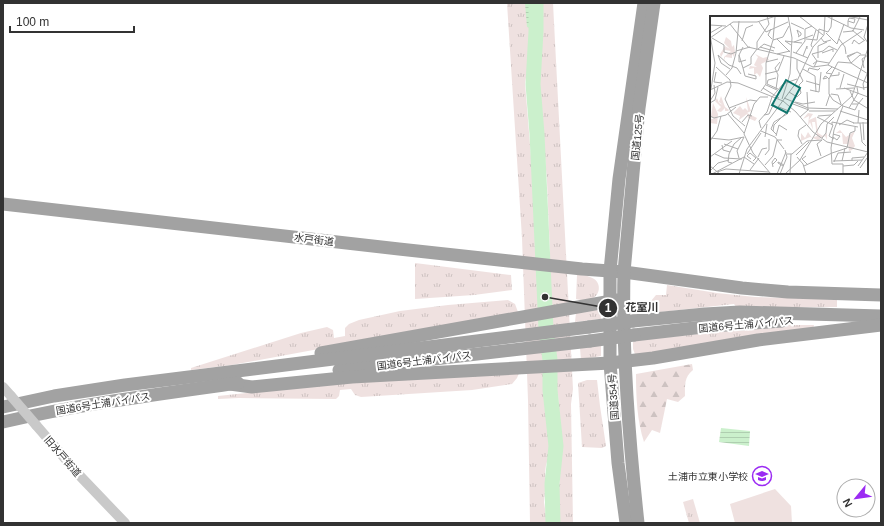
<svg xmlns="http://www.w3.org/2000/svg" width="884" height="526" viewBox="0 0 884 526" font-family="Helvetica,'Noto Sans JP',sans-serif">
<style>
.grass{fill:url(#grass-tufts)}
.forest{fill:url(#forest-firs)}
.pitch{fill:#efe1e0}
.water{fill:url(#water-rules)}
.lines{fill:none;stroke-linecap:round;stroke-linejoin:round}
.river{stroke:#cbf0cc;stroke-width:15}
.tertiary{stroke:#c9c9c9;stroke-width:10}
.trunk{stroke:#a2a2a2;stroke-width:13}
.tertiary-bridge{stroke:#c9c9c9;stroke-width:10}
.trunk-bridge{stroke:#a2a2a2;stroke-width:13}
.labels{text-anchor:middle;stroke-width:4;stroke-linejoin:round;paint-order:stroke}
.street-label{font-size:10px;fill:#323232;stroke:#fff}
.poi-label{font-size:10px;fill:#323232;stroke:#fff;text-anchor:end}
.inset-road{fill:none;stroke:#adadad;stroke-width:1}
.view{fill:#0f766e;fill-opacity:0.15;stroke:#0f766e;stroke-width:2}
.inset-edge{fill:none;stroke:#323232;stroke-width:2}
.leader{fill:none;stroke:#323232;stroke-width:1.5}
.callout-dot{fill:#323232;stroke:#fff;stroke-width:1.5}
.mark-label{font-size:12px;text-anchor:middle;font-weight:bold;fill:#fff}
.callout-label{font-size:11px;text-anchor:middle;font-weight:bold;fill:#323232;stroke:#fff;stroke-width:4;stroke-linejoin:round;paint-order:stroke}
</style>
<defs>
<pattern id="grass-tufts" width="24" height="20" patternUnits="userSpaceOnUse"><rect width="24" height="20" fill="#efe1e0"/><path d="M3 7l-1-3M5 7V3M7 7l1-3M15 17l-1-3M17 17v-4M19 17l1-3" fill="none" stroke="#cdc2c1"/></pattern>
<pattern id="forest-firs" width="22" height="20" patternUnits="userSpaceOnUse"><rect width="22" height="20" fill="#efe1e0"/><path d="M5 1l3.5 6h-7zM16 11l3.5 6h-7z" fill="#cdc2c1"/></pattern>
<pattern id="water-rules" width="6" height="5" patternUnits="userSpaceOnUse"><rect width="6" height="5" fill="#cbf0cc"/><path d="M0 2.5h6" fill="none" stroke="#afceb0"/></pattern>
</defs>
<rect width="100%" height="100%" fill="#fff"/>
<g class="grass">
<path d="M507,3L532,4L529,45L530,56L525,83L531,157L536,187L534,195L536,208L539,213L537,221L542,295V335L545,340L544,354L548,362L545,370L546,417L551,449L546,465L545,473L546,480L544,502L547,523H530L528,400L522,238Z"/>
<path d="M540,3H553L573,389L571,404L573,523H558L555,516L560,478V438L558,394L552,388V353L550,338L551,305L547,299L550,297L549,277L550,254L547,182L539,83L541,34Z"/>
<path d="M415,263L511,275L512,290L474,295L415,299Z"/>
<path d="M577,275C581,275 586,275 590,277C603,281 601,297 589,300C585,301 580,300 576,299Z"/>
<path d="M667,285L717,293L755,297L837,299V307L737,308L734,304L633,315L646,307L656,295H666Z"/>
<path d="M508,300L515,304L518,312L232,365L191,370V368L301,333L327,327L333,330L334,338L345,336V328L349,324L359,320L400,311L448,305Z"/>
<path d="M595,309L600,311L601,319L575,322L576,313Z"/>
<path d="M785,325H814L813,329L636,357L633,349V342L639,340Z"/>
<path d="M601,345V356L581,360L580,348Z"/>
<path d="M519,373L517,378L512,384L472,390L361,397L355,395L351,389L340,390L339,396L336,399L239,398L218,399V396L351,382Z"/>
<path d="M587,380H597L600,406L606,446L602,448L582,447L578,383Z"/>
<path d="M693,499L700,523H689L683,502Z"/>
</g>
<path class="forest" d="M692,364L693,370C684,377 685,385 685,396L678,402L667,399L660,433L652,430L644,442C637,420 636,397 636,374Z"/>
<path class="pitch" d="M775,489L791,506L792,523H735L730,504Z"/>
<g class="water">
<path d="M525,3H538L541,29L527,27Z"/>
<path d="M721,428L750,431L749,446L719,442Z"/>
</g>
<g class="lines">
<path class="river" d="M536,3V31L533,84L537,134L546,329L550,360V390L556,446L552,484L553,523"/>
<g class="tertiary">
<path d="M3,387L11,396"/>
<path d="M36,425L81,477L125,523"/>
</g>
<g class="trunk">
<path d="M3,204L399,249L582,269L624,272L742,288L788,292L881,295"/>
<path d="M633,321L705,314L740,312L881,316"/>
<path d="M634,335L712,326L782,321"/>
<path d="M321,353L617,300"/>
<path d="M339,370L590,341"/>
<path d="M230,384L252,387L352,377L610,363L653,358L758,340L881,325"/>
<path d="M3,407L54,396L125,385L589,327"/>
<path d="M3,422C81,404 159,394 238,383"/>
<path d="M626,523L618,463L610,363V271L619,179L644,3"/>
<path d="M638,523C629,440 622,356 624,272L639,108L654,3"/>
</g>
<path class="tertiary-bridge" d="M11,396L36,425"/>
<g class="trunk-bridge">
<path d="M589,327L633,321"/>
<path d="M590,341L634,335"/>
</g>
</g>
<defs>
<symbol id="school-ring" viewBox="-11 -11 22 22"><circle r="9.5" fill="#fff" stroke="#9b2bf3" stroke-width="1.5"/><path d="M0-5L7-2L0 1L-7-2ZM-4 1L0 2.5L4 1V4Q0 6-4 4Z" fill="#9b2bf3"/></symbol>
</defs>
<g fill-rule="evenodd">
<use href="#school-ring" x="751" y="465" width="22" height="22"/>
</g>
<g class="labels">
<g class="street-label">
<text transform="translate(637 137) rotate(-84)" y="4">国道125号</text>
<text transform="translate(314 239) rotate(7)" y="4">水戸街道</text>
<text transform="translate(746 324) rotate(-5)" y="4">国道6号土浦バイパス</text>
<text transform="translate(424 360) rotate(-7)" y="4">国道6号土浦バイパス</text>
<text transform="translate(613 397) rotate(-94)" y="4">国道354号</text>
<text transform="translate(103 403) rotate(-9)" y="4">国道6号土浦バイパス</text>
<text transform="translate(63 456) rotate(49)" y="4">旧水戸街道</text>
</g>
<g class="poi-label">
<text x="748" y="480">土浦市立東小学校</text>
</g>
</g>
<g transform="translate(710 16)">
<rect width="158" height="158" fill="#fff"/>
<path d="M16,21L21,25L22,31L24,29L25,36L24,41L22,38V42L15,41V45L14,41L21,35L15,34L11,41L10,38L15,30L20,33L14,27ZM45,38L53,42L57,41L59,44L51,48L53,52L50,61L47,57L44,59V52L39,53L40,50L47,51L44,49L48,41ZM11,80L15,91L19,94L18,95H15V92L11,96L7,95L11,91L5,85L7,82L9,87L13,89L9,86ZM36,81L41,95L37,97L47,102L45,105L38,102L37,98L29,104L30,100L23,97L30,90L33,94L35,92L38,95ZM3,87L8,98L7,108L0,107V103H4L1,100ZM98,97L103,98L99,104L106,101L108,117L113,120L117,117V124L115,120L108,124L100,121L91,125V117L95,122L98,116L102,122L107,120L105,106H102L103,114L100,106L98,110L99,100L93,103ZM130,114L136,121L145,115L142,122L145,130L142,134L139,135L138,128H133L132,117H126Z" fill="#efe1e0"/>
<path class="inset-road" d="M89,0L113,19M116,0L141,12L154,14M136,0L158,4M49,6L56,16L78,6M81,7L94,13M20,8L38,31L84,42L103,51L118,49L158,67M158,8L154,21L158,27M0,9L16,10M138,10V5L139,2L145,3L144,7L138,5M61,13L58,19L62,23M142,14L154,24M118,16L121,11L122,0M133,16L143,15L150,1M0,17L12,10M116,17L127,28L134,8M0,19L5,47L1,73M88,21L91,19V17L87,14L89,20M0,22L23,6H47L66,0M2,22L14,29V36L21,38L26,36M111,22L114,26L121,24M67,23L80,36M96,23L107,24L109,13L118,16M129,23L135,31L136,38M63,24L73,21L79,10M32,25L36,12L43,9M84,26L103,19M142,28L144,24L149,28L155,24M81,29L75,25L92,27M33,31L29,39L33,52L41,48V41L47,33M50,31L64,35M102,31L101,29L106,14M47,33V26L59,8L57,0M48,33L54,28L65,32M26,35L40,31M83,36L98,42M86,37L95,25V13L102,10M112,37L123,33V36M67,38L80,35M8,39L19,49L27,52L31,58M8,39L11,47L20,53M29,39V46L36,44M93,40L97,30V33M138,41L147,36L151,38M108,42V30L117,26M87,44V53L93,65M56,46L68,43M141,47L150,39H155M141,47L137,40L145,37M103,48L107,45L102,38L113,35L119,30L127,34M118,49L131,29L152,15M6,51L20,64L21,70L15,83L23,100L35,110M104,51L107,45L119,47M122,51L116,57L122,58M33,52L35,60L46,63V60L38,58M154,52L152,43L158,39M93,53L105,60L106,76M98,55L99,52L108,54L110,52M6,56L4,66L12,67M55,58L68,55L74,40M16,59L22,52L26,37L29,5M120,60L129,59V56M66,62L58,64L57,68L68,73M117,62L113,63L115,60L117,61L119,63M96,65L110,69M137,68L153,72L158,71M56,69L67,74M53,72L69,82M130,72L134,58M134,72L158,81M66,73L68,59L65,52L70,46M126,73L144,72M0,74L17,66L28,67L73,85L86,96L103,116L117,126L158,136M100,74L109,76L111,56M154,74L153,68L157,58M51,75L56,68V47L63,24L65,1M140,75L144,84L157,92M79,76L87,81L91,77L89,69L93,65M121,78L128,79L131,88M74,82L98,92L128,93M72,83L80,58L82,22L78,0M0,85L5,77L4,69M85,86L93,88L105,86M0,87L5,84L8,71M83,88L99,94M142,88H148L153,82M116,90L120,78M133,90L145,94L148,88M69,91L81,96M19,92L40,84L47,85M139,92L148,77L147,71M99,95H125M130,95L158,104M18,98L34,117M54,99L59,98L64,87M0,100L4,102L16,99L26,91M108,100L121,99M90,101L98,94L97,76M107,101L123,109M32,106L38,99L42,100M153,106L154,124M143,107H158M148,107L149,94M150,107L152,126L156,130M122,109V106L148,111M123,109L119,120L124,123M129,109L137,104L144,107M51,112L49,105L57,96L62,81L73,68L87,63M51,115L65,121L74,133M63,115L61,113L64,106L77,98M34,118L44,88L50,81H58M34,118L43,137L61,158M67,119L63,115L64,109L79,94M66,120L69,109L77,114M55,121L57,108M123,121L127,124L130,120L123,118M0,122L19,124L34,121M112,122L116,117L117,108L124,101M0,125L7,115L11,100M14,128L28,133M92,128L88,120L89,114L96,109M12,129L13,134L20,136M122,137L137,132L140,117L145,115V111M5,138L14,142L32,143M37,138L51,117M77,138H82L97,125L112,124M55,139L59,134V123M86,139L99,126M96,140L92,143L98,149M111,140L107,128L112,124M0,141L22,125M34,141L44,148M48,141L52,133L57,132M87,141L93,148L96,158M29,142L27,135L34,121M41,143L37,140L40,137L46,142L43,145M123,145L152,144M132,145L135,132M142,145V142L154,141M68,146L74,149L73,150L68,147ZM124,146L128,137L141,136M22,147L18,146L19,138L24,128L31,122M55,149L63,140L67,124H72M0,150L10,158M94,150L122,137M133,150L144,149L148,145M148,150L158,136M63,151L62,146L65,142L67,144L63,148M150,152L157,142M40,154L49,142M0,155L8,147L19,144M7,156L16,153L59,156M2,158L34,141M29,158L37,133L86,67L103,31L114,19L115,0M67,158L76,136M70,158L77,141L75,134M75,158L90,144L111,108L142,80L158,32M80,158L81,138M133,158V148H122L121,132L124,114L133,90L123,84L119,78V63L128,46L141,47L158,58"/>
<path class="view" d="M76,64L90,72L77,97L62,89Z"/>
<rect width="158" height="158" class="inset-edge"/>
</g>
<path class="leader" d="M545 297L608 308"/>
<g class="callout-dot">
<circle cx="545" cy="297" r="4"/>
<circle cx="608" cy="308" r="10"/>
</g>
<g class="mark-label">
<text x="608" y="312">1</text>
</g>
<g class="callout-label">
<text x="642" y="311">花室川</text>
</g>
<rect width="884" height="526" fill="none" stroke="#323232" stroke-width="8"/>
<g transform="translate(856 498) rotate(241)"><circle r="19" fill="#ffffff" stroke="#adadad"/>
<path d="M0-3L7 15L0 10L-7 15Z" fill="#9b2bf3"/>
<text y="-6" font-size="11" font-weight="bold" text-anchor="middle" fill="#323232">N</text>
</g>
<path d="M10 26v6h124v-6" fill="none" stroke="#323232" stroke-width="2"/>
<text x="16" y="26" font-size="12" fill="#323232" stroke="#ffffff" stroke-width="3" paint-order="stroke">100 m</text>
</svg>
